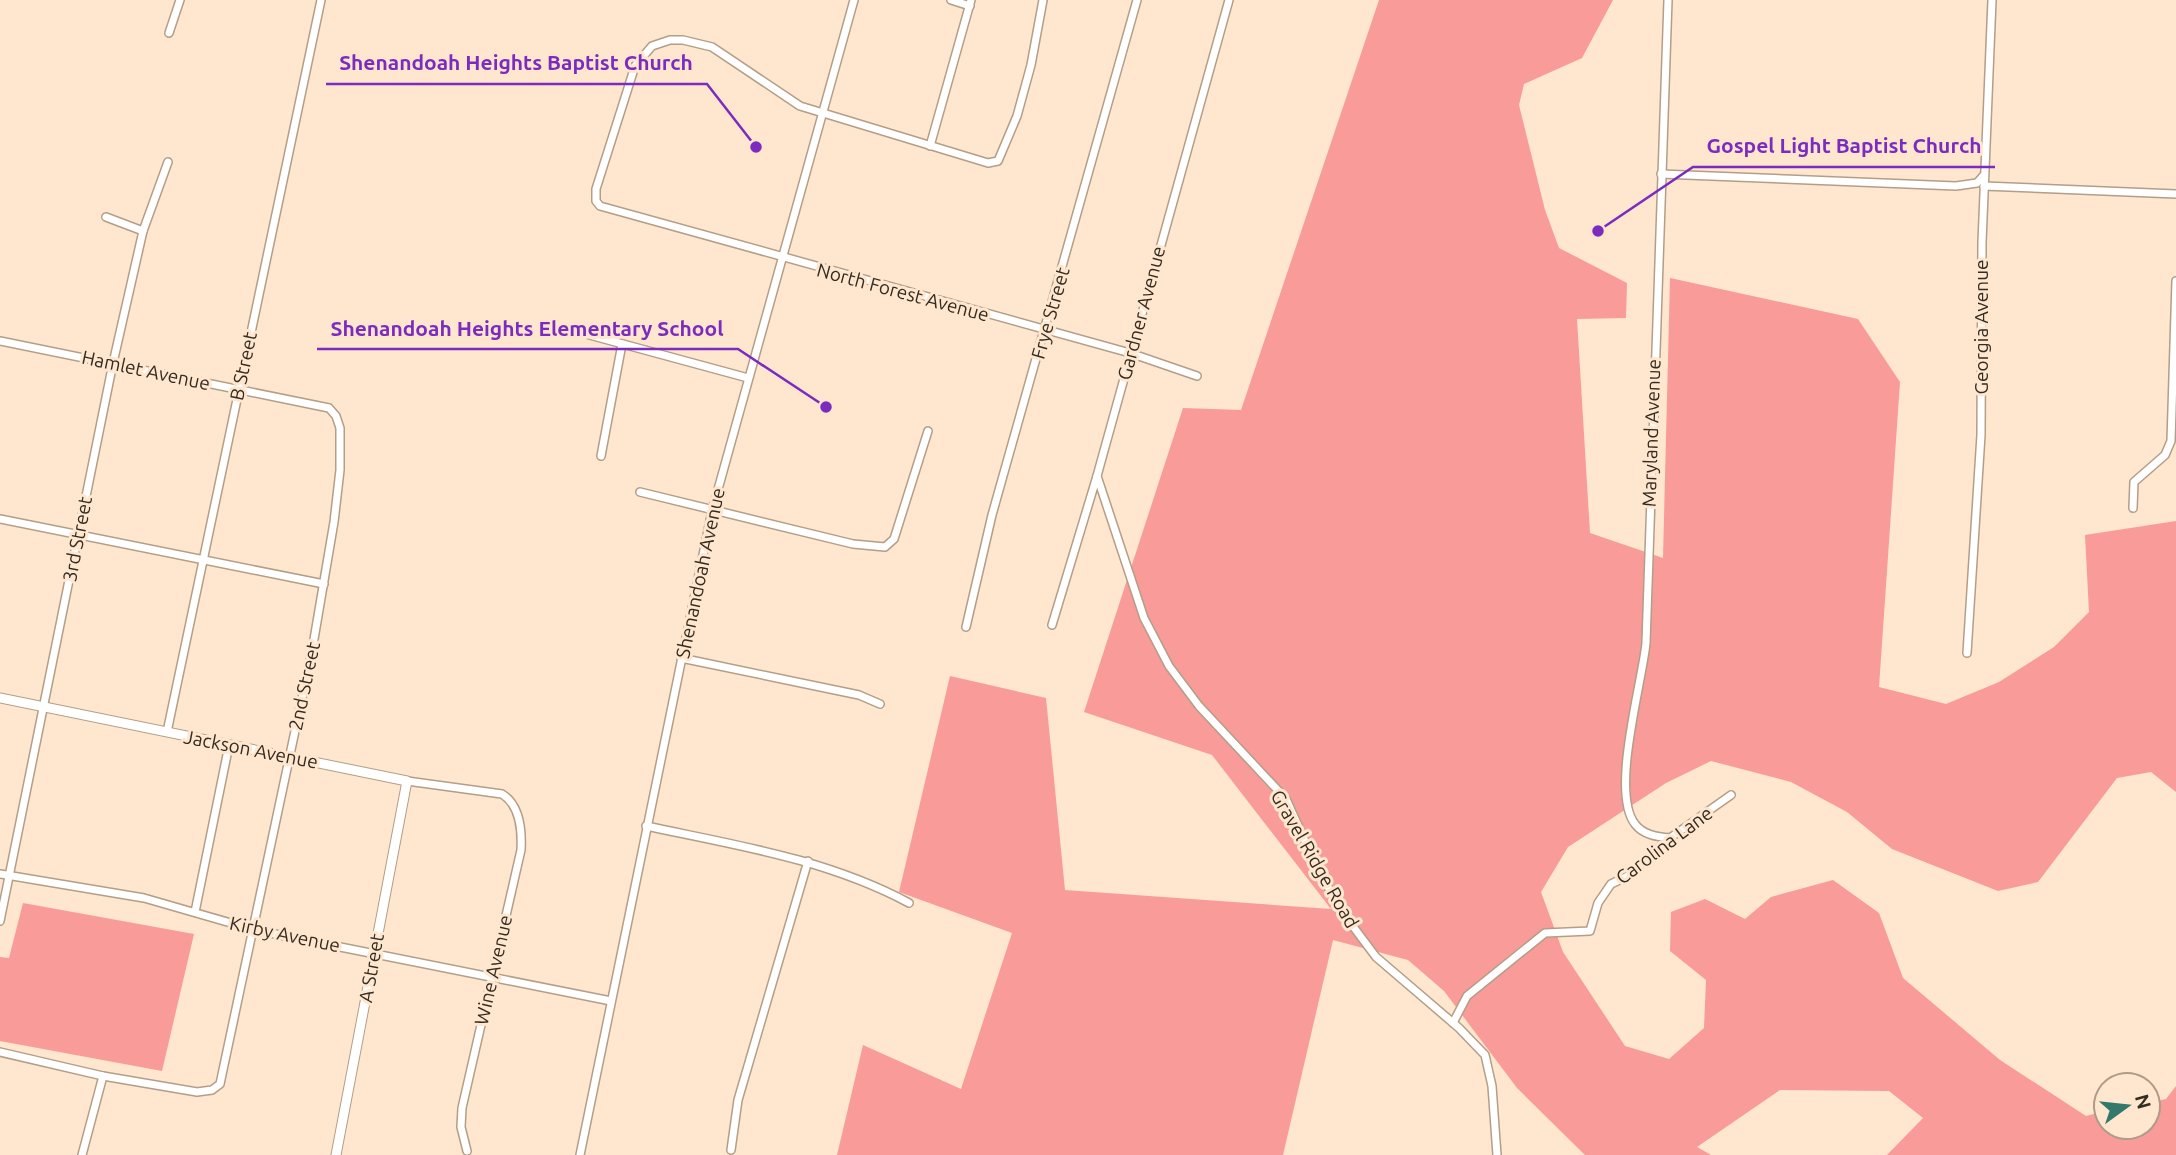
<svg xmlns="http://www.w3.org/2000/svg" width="2176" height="1155" viewBox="0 0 2176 1155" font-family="Ubuntu,sans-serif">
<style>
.forest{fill:#f99b98}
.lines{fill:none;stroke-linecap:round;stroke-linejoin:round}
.minor-casing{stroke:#b49e87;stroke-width:10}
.tertiary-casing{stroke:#b49e87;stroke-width:11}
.minor{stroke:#fff;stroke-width:7}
.tertiary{stroke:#fff;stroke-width:9}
.labels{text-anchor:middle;stroke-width:6;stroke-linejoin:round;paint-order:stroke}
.street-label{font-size:19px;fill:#342b21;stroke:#ffe6ce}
.leader{fill:none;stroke:#7b2cbf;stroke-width:2.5}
.callout-dot{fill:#7b2cbf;stroke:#ffe6ce;stroke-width:2.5}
.callout-label{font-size:21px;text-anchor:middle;font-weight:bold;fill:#7b2cbf;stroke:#ffe6ce;stroke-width:6;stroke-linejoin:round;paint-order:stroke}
</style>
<rect width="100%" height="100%" fill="#ffe6ce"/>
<g class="forest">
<path d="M1379,0H1613L1582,58L1524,84L1519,105L1545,210L1559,248L1627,283L1626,318L1577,319L1590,533L1663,558L1670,278L1858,319L1900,382L1879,687L1946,704L1999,682L2054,647L2089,612L2085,535L2176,521V792L2151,772L2117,778L2038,882L1998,891L1892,849L1847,812L1791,782L1711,761L1666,783L1568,847L1541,892L1563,952L1625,1046L1669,1059L1704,1028L1706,980L1670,951L1671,912L1705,899L1745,919L1771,897L1833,880L1879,913L1903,978L2000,1060L2086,1116L2106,1111V1127H2148V1103L2166,1099L2176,1086V1155H1887L1923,1118L1889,1091L1780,1090L1697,1147L1711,1155H1585L1517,1088L1444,991L1408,960L1333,940L1283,1155H837L863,1045L961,1089L1012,933L899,892L950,676L1046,698L1065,890L1331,909L1212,755L1084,712L1183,408L1241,410Z"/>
<path d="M23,903L194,934L162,1071L0,1041V957L9,958Z"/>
</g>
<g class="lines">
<defs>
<g id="minor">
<path d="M951,0L970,6"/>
<path d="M1043,0L1031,65L1017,116L998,161L988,163L800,106L712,47L683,40H670L652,46L635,66L596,189V201L600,206L1130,353L1197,376"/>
<path d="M1668,0L1646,643C1642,684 1610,792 1635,824C1643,835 1658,837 1670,838"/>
<path d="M169,33L180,0"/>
<path d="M930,146L971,0"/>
<path d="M1661,174L1956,186L1977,183L1984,175"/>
<path d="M1984,186L2176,194"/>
<path d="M106,217L143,231"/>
<path d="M586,334L748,378"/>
<path d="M0,341L329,408L336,416L340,428V470L334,522L312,651L220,1084L212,1090L197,1092L103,1076L0,1052"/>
<path d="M601,456L622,344"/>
<path d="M1097,476L1144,618L1169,666L1199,706L1286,799L1318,870L1343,913L1376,957L1459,1028L1485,1055L1492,1086L1497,1155"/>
<path d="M640,492L853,544L885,547L894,539L928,431"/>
<path d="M2133,508L2134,482L2165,455L2171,441L2176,281"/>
<path d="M0,519L324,584"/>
<path d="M1052,625L1097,476L1229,0"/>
<path d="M966,627L992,515L1137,0"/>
<path d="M1967,653L1981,435L1982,242L1992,0"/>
<path d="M681,658L859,695L880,704"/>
<path d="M167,732L321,0"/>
<path d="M407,781L502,794C520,805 522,831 521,850L462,1108L461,1127L467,1151"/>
<path d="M646,826C735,845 827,859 909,903"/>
<path d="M0,874L144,898L255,930L611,1001"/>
<path d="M195,912L229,745"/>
<path d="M0,921L113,363L143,231L168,162"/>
<path d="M1453,1023L1467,996L1545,933L1590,931L1598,903L1611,884L1628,876L1670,838L1731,795"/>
<path d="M731,1150L738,1100L808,861"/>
<path d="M82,1155L103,1076"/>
<path d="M580,1155L712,511L854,0"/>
</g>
<path id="tertiary" d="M0,698L407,781L336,1155"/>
</defs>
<use href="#minor" class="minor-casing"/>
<use href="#tertiary" class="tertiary-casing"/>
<use href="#minor" class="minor"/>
<use href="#tertiary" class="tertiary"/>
</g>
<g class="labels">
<g class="street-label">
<text transform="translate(903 292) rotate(15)" y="7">North Forest Avenue</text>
<text transform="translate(1050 313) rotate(-74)" y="7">Frye Street</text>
<text transform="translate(1141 313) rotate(-75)" y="7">Gardner Avenue</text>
<text transform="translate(1981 327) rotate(-90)" y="7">Georgia Avenue</text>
<text transform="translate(243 366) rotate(-78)" y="7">B Street</text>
<text transform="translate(146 370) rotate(12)" y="7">Hamlet Avenue</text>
<text transform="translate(1651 433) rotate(-88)" y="7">Maryland Avenue</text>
<text transform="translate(77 539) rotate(-79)" y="7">3rd Street</text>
<text transform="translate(700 573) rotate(-78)" y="7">Shenandoah Avenue</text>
<text transform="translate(304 686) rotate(-78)" y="7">2nd Street</text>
<text transform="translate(251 749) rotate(11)" y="7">Jackson Avenue</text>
<text transform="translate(1664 845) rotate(-37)" y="7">Carolina Lane</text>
<text transform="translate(1315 859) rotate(60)" y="7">Gravel Ridge Road</text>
<text transform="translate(285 934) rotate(12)" y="7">Kirby Avenue</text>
<text transform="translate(371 968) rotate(-80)" y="7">A Street</text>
<text transform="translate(493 970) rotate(-77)" y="7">Wine Avenue</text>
</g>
</g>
<path class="leader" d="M756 147L707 84H326M1598 231L1693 167H1995M826 407L738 349H317"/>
<g class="callout-dot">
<circle cx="756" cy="147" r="7"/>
<circle cx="1598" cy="231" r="7"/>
<circle cx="826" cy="407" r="7"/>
</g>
<g class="callout-label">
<text x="516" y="70">Shenandoah Heights Baptist Church</text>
<text x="1844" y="153">Gospel Light Baptist Church</text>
<text x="527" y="336">Shenandoah Heights Elementary School</text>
</g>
<g transform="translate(2127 1106) rotate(75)"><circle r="33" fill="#ffe6ce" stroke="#ae9b89" stroke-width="2"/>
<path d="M0-5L12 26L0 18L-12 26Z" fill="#33786c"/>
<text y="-10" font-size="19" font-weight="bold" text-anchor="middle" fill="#342b21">N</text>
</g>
</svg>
